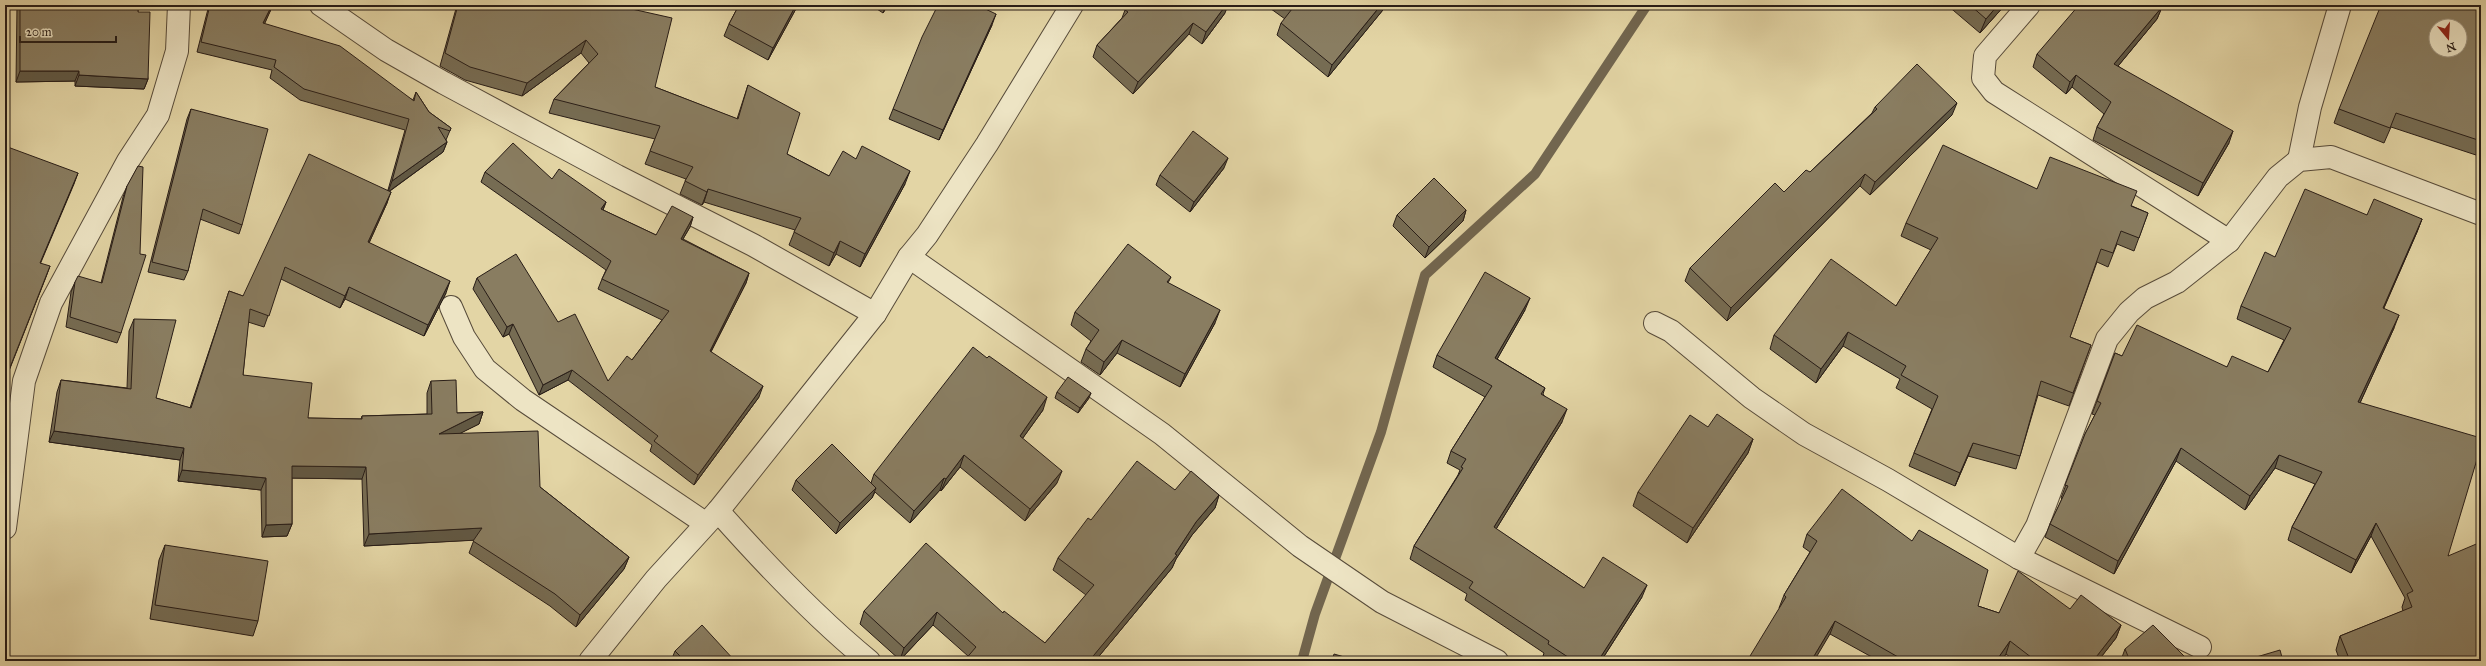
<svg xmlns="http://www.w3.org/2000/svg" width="2486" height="666" viewBox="0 0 2486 666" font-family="'IM FELL Great Primer',serif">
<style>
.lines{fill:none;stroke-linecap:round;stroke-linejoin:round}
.stream{stroke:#72664f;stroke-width:10}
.street-casing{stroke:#574b3a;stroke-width:24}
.street{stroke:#ede4c4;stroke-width:22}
.wall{fill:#766c53;stroke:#281d17}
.shaded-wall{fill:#605844;stroke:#281d17}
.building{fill:#897d61;stroke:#281d17;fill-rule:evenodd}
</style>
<rect width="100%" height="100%" fill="#e3d5a5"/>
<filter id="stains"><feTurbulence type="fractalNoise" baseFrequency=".005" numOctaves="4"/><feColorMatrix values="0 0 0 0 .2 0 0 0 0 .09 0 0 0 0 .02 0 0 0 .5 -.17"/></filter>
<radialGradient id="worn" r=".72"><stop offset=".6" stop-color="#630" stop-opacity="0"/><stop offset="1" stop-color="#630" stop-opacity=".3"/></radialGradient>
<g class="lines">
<path class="stream" d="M1302,661L1315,614L1381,432L1425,275L1535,174L1647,5"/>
<defs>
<g id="street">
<path d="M321,5L386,50L444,83L617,176L753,245L875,314"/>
<path d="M2029,5L1985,56L1983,78L1994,92L2229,241"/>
<path d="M2299,160L2310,107L2340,5"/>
<path d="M909,257L1162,434L1300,546L1382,602L1497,661"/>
<path d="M451,307L464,337L485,369L523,400L705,523"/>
<path d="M1655,323L1671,331L1752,398L1804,434L1888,480L2019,558L2200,647"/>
<path d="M718,511C765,564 814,616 869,661"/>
<path d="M5,528L24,381L51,303L128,161L158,115L177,51L179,5"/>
<path d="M2019,558L2037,526L2107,339L2129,312L2145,298L2177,282L2229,241L2278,177L2299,160L2331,157L2481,214"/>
<path d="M590,661L656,579L718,511L875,314L909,257L927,235L987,144L1072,5"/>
</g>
</defs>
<use href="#street" class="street-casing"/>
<use href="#street" class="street"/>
</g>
<g class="wall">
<path d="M17,5H138V12L148,79L144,89L75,86V81L16,82Z"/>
<path d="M209,5H273L264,24L413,100L416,92L429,112L451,128L446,140L447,142L443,152L390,191L387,203L369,243L446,293L424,336L345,299L340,308L281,279L264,327L248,322L243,375L308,418L361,419L362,416L427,414V393L431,381L457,413L483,412L479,424L460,433L540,487L629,557L624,569L576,627L550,606L469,553L474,540L364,546L362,479L292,478V524L287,536L262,537L261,490L178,481L180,460L49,442L57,392L61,380L127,388L129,331L134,319L156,398L190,408L229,291L243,296L388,190L405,130L300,100L270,78L272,70L197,52Z"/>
<path d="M457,5H614L655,87L737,119L748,85L787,154L829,176L905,184L860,267L836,254L829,266L789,245L795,230L704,202L702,205L680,194L686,179L645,164L655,139L549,113L554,99L589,63L581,53L522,96L465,80L440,66Z"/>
<path d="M739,5H798L768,60L724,36L729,24Z"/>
<path d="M871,5H888L883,13Z"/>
<path d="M1267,5H1387L1328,77L1277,35L1281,23L1285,19L1267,6Z"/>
<path d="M1947,5H2005L1980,33Z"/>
<path d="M2481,5V37L2479,42L2481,43V150L2479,156L2391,127L2384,143L2334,123L2339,109Z"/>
<path d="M2162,7L2157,19L2118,66L2229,143L2198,196L2093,140L2097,127L2104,114L2072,87L2066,94L2033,67L2037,54Z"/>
<path d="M1125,10L1225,13L1202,44L1189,34L1133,94L1093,57L1097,45L1122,18Z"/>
<path d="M992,25L939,140L889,119L893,109Z"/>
<path d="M1875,107L1952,115L1870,195L1860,186L1727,321L1685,281L1690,268L1784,192L1810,172L1872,113Z"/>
<path d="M191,109L242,225L239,234L200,219L188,271L184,280L148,272L187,119Z"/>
<path d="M1224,168L1190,212L1156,185L1160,175Z"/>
<path d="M485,172L552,179L606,202L603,210L656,235L693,217L690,227L683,239L749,273L746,283L711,352L759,397L694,485L650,451L652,445L568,380L539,395L509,334L503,337L473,289L477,278L558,322L608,381L632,360L662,320L598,289L602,279L606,270L481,182Z"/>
<path d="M127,186L121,333L117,343L66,327L71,292L75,282L101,283L123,197Z"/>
<path d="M2037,189L2132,206L2148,213L2134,251L2117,244L2108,267L2097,262L2070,337L2091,345L2069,406L2038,395L2020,456L2016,469L1968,456L1955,486L1909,466L1914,453L1932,409L1896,388L1900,379L1843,346L1816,383L1770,349L1774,335L1896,306L1931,250L1901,236L1906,223Z"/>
<path d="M1466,210L1463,221L1425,258L1393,226L1397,215Z"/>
<path d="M2367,215L2422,219L2417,232L2384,308L2394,328L2360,403L2448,556L2481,661H2340L2336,650L2340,636L2403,611L2402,607L2405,598L2371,536L2351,573L2288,540L2292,527L2315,484L2275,468L2245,510L2176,461L2114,574L2045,537L2050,524L2062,499L2061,498L2085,434L2095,415L2092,414L2115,353L2122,356L2227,367L2268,372L2284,340L2237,319L2241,306L2275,257Z"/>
<path d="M1171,277L1168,283L1215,323L1180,387L1117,353L1100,375L1081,362L1086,349L1091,341L1071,325L1075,312Z"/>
<path d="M1525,310L1497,359L1545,388L1543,394L1562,422L1496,529L1584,588L1642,597L1601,661H1550L1543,656L1544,653L1465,600L1467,594L1410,559L1414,546L1458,475L1460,470L1447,463L1451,451L1485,397L1433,367L1437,355Z"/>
<path d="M1057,392L1089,398L1078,413L1055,398Z"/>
<path d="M1043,410L1022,439L1057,483L1025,521L960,467L941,491L940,490L910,523L875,492L872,498L836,534L792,490L796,480L871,483L874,474Z"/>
<path d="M1753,439L1748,453L1687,543L1633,506L1638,492Z"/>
<path d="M1175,490L1219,495L1215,508L1192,535L1176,559L1172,568L1095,661L968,656L933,625L900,660L860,624L864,611L1003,613L1045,643L1086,595L1053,570L1058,558L1091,520Z"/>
<path d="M1807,534L1978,606L1999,613L2070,609L2121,625L2116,638L2098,661H2015L2006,654L2001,661H1879L1830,634L1779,608L1784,595L1810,552L1803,547Z"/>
<path d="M165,545L258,621L253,636L150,619L159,560Z"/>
<path d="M2125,649L2189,661H2121V660Z"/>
<path d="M675,651L735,661H671Z"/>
</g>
<g class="shaded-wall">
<path d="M272,5H273L260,34L263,23Z"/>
<path d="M796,5H798L768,60L773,48Z"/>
<path d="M886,5H888L883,13Z"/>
<path d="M1226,5H1228L1225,13L1202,44L1206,32Z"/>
<path d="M1381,5H1387L1328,77L1332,65Z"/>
<path d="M1998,5H2005L1980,33L1986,19Z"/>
<path d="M2162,7L2157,19L2109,77L2114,64Z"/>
<path d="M996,14L992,25L939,140L943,130Z"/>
<path d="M1193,23L1189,34L1133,94L1138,82Z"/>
<path d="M2481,34V37L2472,56L2477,42Z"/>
<path d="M586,40L581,53L522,96L527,83Z"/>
<path d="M20,71H79L75,81L16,82Z"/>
<path d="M79,75L148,79L144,89L75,86Z"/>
<path d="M2076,75L2072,87L2066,94L2070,82Z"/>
<path d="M1957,103L1952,115L1870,195L1875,182Z"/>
<path d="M2233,131L2229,143L2198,196L2203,183Z"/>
<path d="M447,142L443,152L388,192L392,181Z"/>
<path d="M1228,158L1224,168L1190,212L1194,202Z"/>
<path d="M910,171L905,184L860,267L865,254Z"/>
<path d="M78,173L74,184L36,274L40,263Z"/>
<path d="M1865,174L1860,186L1727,321L1731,308Z"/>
<path d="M708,189L704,202L702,205L707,192Z"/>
<path d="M391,192L387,203L364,254L368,242Z"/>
<path d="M606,202L602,212L601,209Z"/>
<path d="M1466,210L1463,221L1425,258L1429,247Z"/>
<path d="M693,217L690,227L677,249L681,239Z"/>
<path d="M2422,219L2417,232L2378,321L2383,308Z"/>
<path d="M840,241L836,254L829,266L834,253Z"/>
<path d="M50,266L46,277L5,381V380Z"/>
<path d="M749,273L746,283L706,361L710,351Z"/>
<path d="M450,281L446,293L424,336L428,325Z"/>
<path d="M349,287L345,299L340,308L345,296Z"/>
<path d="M1530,298L1525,310L1491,370L1495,358Z"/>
<path d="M1220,310L1215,323L1180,387L1185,374Z"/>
<path d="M2399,315L2394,328L2354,416L2358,402Z"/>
<path d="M513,324L509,334L503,337L507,327Z"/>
<path d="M1848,332L1843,346L1816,383L1821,369Z"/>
<path d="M1122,340L1117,353L1100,375L1104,362Z"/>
<path d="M572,370L568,380L539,395L543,385Z"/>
<path d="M763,386L759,397L694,485L698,475Z"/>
<path d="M1091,393L1089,398L1078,413L1080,408Z"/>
<path d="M1047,397L1043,410L1015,449L1020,436Z"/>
<path d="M1567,409L1562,422L1490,539L1494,527Z"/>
<path d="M483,412L479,424L435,446L439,434Z"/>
<path d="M54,431L184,448L180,460L49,442Z"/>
<path d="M1753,439L1748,453L1687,543L1693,528Z"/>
<path d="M1973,443L1968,456L1955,486L1960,473Z"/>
<path d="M2181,448L2176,461L2114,574L2118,561Z"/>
<path d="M964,455L960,467L941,491L946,479Z"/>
<path d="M2279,455L2275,468L2245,510L2250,496Z"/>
<path d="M292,466L366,467L362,479L287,478Z"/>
<path d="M182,470L266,478L261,490L178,481Z"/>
<path d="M1062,471L1057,483L1025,521L1030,509Z"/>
<path d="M944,478L940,490L910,523L914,511Z"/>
<path d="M876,488L872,498L836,534L840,523Z"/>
<path d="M1219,495L1215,508L1192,535L1176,559L1172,568L1095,661H1089L1175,554L1196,522Z"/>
<path d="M2376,523L2371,536L2351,573L2356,560Z"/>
<path d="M292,524L287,536L262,537L266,525Z"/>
<path d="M482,528L478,540L364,546L369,534Z"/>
<path d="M629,557L624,569L576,627L580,615Z"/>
<path d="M1647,585L1642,597L1601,661H1598Z"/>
<path d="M937,612L933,625L900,660L904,648Z"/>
<path d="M1835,621L1830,634L1814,661H1811Z"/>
<path d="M2121,625L2116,638L2098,661H2093Z"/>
<path d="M2010,641L2006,654L2001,661H1996Z"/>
</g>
<g class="building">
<path d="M20,5H138V12H150L148,79L79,75V71H20Z"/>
<path d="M210,5H272L263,23L340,46L414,101L416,92L429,112L451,128L450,131L438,127L447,142L392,181L409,119L304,89L274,67L276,60L201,42Z"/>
<path d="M458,5H614L672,18L655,87L738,119L748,85L800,113L787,154L829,176L843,151L856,159L862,146L910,171L865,254L840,241L834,253L794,232L801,218L708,189L707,192L685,181L693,167L650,151L660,126L554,99L598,54L586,40L527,83L470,67L445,53Z"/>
<path d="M739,5H796L773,48L729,24Z"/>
<path d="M938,5H977L996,14L943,130L893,109L922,37Z"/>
<path d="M1129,5H1226L1206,32L1193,23L1138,82L1097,45L1128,12L1125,10Z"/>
<path d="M1286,5H1381L1332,65L1281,23L1292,9Z"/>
<path d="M1970,5H1998L1986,19Z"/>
<path d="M2079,5H2160L2162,7L2114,64L2233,131L2203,183L2097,127L2111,102L2076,75L2070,82L2037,54Z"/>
<path d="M2381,5H2481V34L2477,42L2481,43V141L2396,113L2390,128L2339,109ZM2436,26H2460V50H2436Z"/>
<path d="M1917,64L1957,103L1875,182L1865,174L1731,308L1690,268L1775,183L1784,192L1806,170L1810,172L1877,109L1875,107Z"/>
<path d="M191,109L268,129L242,225L203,209L188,271L152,262Z"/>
<path d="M1193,131L1228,158L1194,202L1160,175Z"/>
<path d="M513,143L552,179L559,169L606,202L601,209L656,235L672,206L693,217L681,239L749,273L710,351L763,386L698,475L654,441L658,436L572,370L543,385L513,324L507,327L477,278L516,254L558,322L575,314L608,381L627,356L632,360L669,311L602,279L611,261L485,172Z"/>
<path d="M1943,145L2037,189L2050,157L2137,191L2131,206L2148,213L2139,238L2121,231L2113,253L2101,249L2070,337L2091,345L2073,393L2041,381L2020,456L1973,443L1960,473L1914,453L1938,396L1901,375L1906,366L1848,332L1821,369L1774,335L1831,259L1896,306L1938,238L1906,223Z"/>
<path d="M5,146L78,173L40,263L50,266L5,380Z"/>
<path d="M309,154L391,192L368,242L450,281L428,325L349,287L345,296L285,267L269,316L250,309L243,375L312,383L308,418L362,419V416L432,414L431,381L456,380L457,413L483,412L439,434L538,431L540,487L629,557L580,615L555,594L473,541L482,528L369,534L366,467L292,466V524L266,525V478L182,470L184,448L54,431L61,380L131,389L134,319L176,320L156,398L191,408L229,291L243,296Z"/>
<path d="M138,166L143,167L140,254L146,255L121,333L70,317L75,282L78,276L102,283L127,186Z"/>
<path d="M1434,178L1466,210L1429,247L1397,215Z"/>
<path d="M2305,189L2367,215L2374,199L2422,219L2383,308L2399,315L2358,402L2481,438V446L2448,556L2481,542V661H2350L2340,636L2412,607L2407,594L2413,591L2376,523L2356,560L2292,527L2322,472L2279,455L2250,496L2181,448L2118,561L2050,524L2068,486L2065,485L2085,434L2101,403L2097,401L2115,353L2122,356L2137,325L2227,367L2232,356L2268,372L2291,328L2241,306L2265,252L2275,257Z"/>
<path d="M1128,244L1171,277L1167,282L1220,310L1185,374L1122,340L1104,362L1086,349L1099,330L1075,312Z"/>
<path d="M1485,272L1530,298L1495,358L1545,388L1541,394L1567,409L1494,527L1584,588L1603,557L1647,585L1598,661H1574L1548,644L1549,641L1469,588L1473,582L1414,546L1463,468L1461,467L1466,459L1451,451L1492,386L1437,355Z"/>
<path d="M973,347L987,358L989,356L1047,397L1020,436L1062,471L1030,509L964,455L946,479L944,478L914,511L874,474Z"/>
<path d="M1068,377L1091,393L1080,408L1057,392Z"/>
<path d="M1717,414L1753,439L1693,528L1638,492L1690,415L1708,427Z"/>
<path d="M832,444L876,488L840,523L796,480Z"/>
<path d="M1137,461L1175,490L1191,471L1219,495L1196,522L1175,554L1177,555L1089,661H964L976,647L937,612L904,648L864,611L926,543L1003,613L1004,611L1045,643L1094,585L1058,558L1088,518L1091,520Z"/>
<path d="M1842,489L1912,541L1919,530L1988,570L1978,606L1999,613L2018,571L2070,609L2081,595L2121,625L2093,661H2036L2010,641L1996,661H1915L1911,658L1910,661H1905L1835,621L1811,661H1747L1786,597L1784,595L1817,541L1807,534Z"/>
<path d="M165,545L268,561L258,621L155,605Z"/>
<path d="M702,625L735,661H685L675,651Z"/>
<path d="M2153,625L2189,661H2130L2125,649Z"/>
<path d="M2280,650L2283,661H2243Z"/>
<path d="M1334,654L1358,661H1332Z"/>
</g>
<rect width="2486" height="666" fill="none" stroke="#e3d5a5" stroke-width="20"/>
<rect x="6" y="6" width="2474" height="654" fill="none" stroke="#281d17" stroke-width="2"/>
<rect x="10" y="10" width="2466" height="646" fill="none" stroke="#281d17"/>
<g transform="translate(2448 38) rotate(162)"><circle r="19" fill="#ede4c4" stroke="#9e947f"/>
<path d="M0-3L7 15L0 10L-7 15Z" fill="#8f2418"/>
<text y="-6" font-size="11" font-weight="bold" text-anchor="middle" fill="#281d17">N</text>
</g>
<path d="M20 36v6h96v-6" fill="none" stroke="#281d17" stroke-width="2"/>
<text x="26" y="36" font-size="12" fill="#281d17" stroke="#ede4c4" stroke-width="3" paint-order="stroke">20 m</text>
<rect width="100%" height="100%" filter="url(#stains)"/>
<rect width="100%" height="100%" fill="url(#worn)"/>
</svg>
